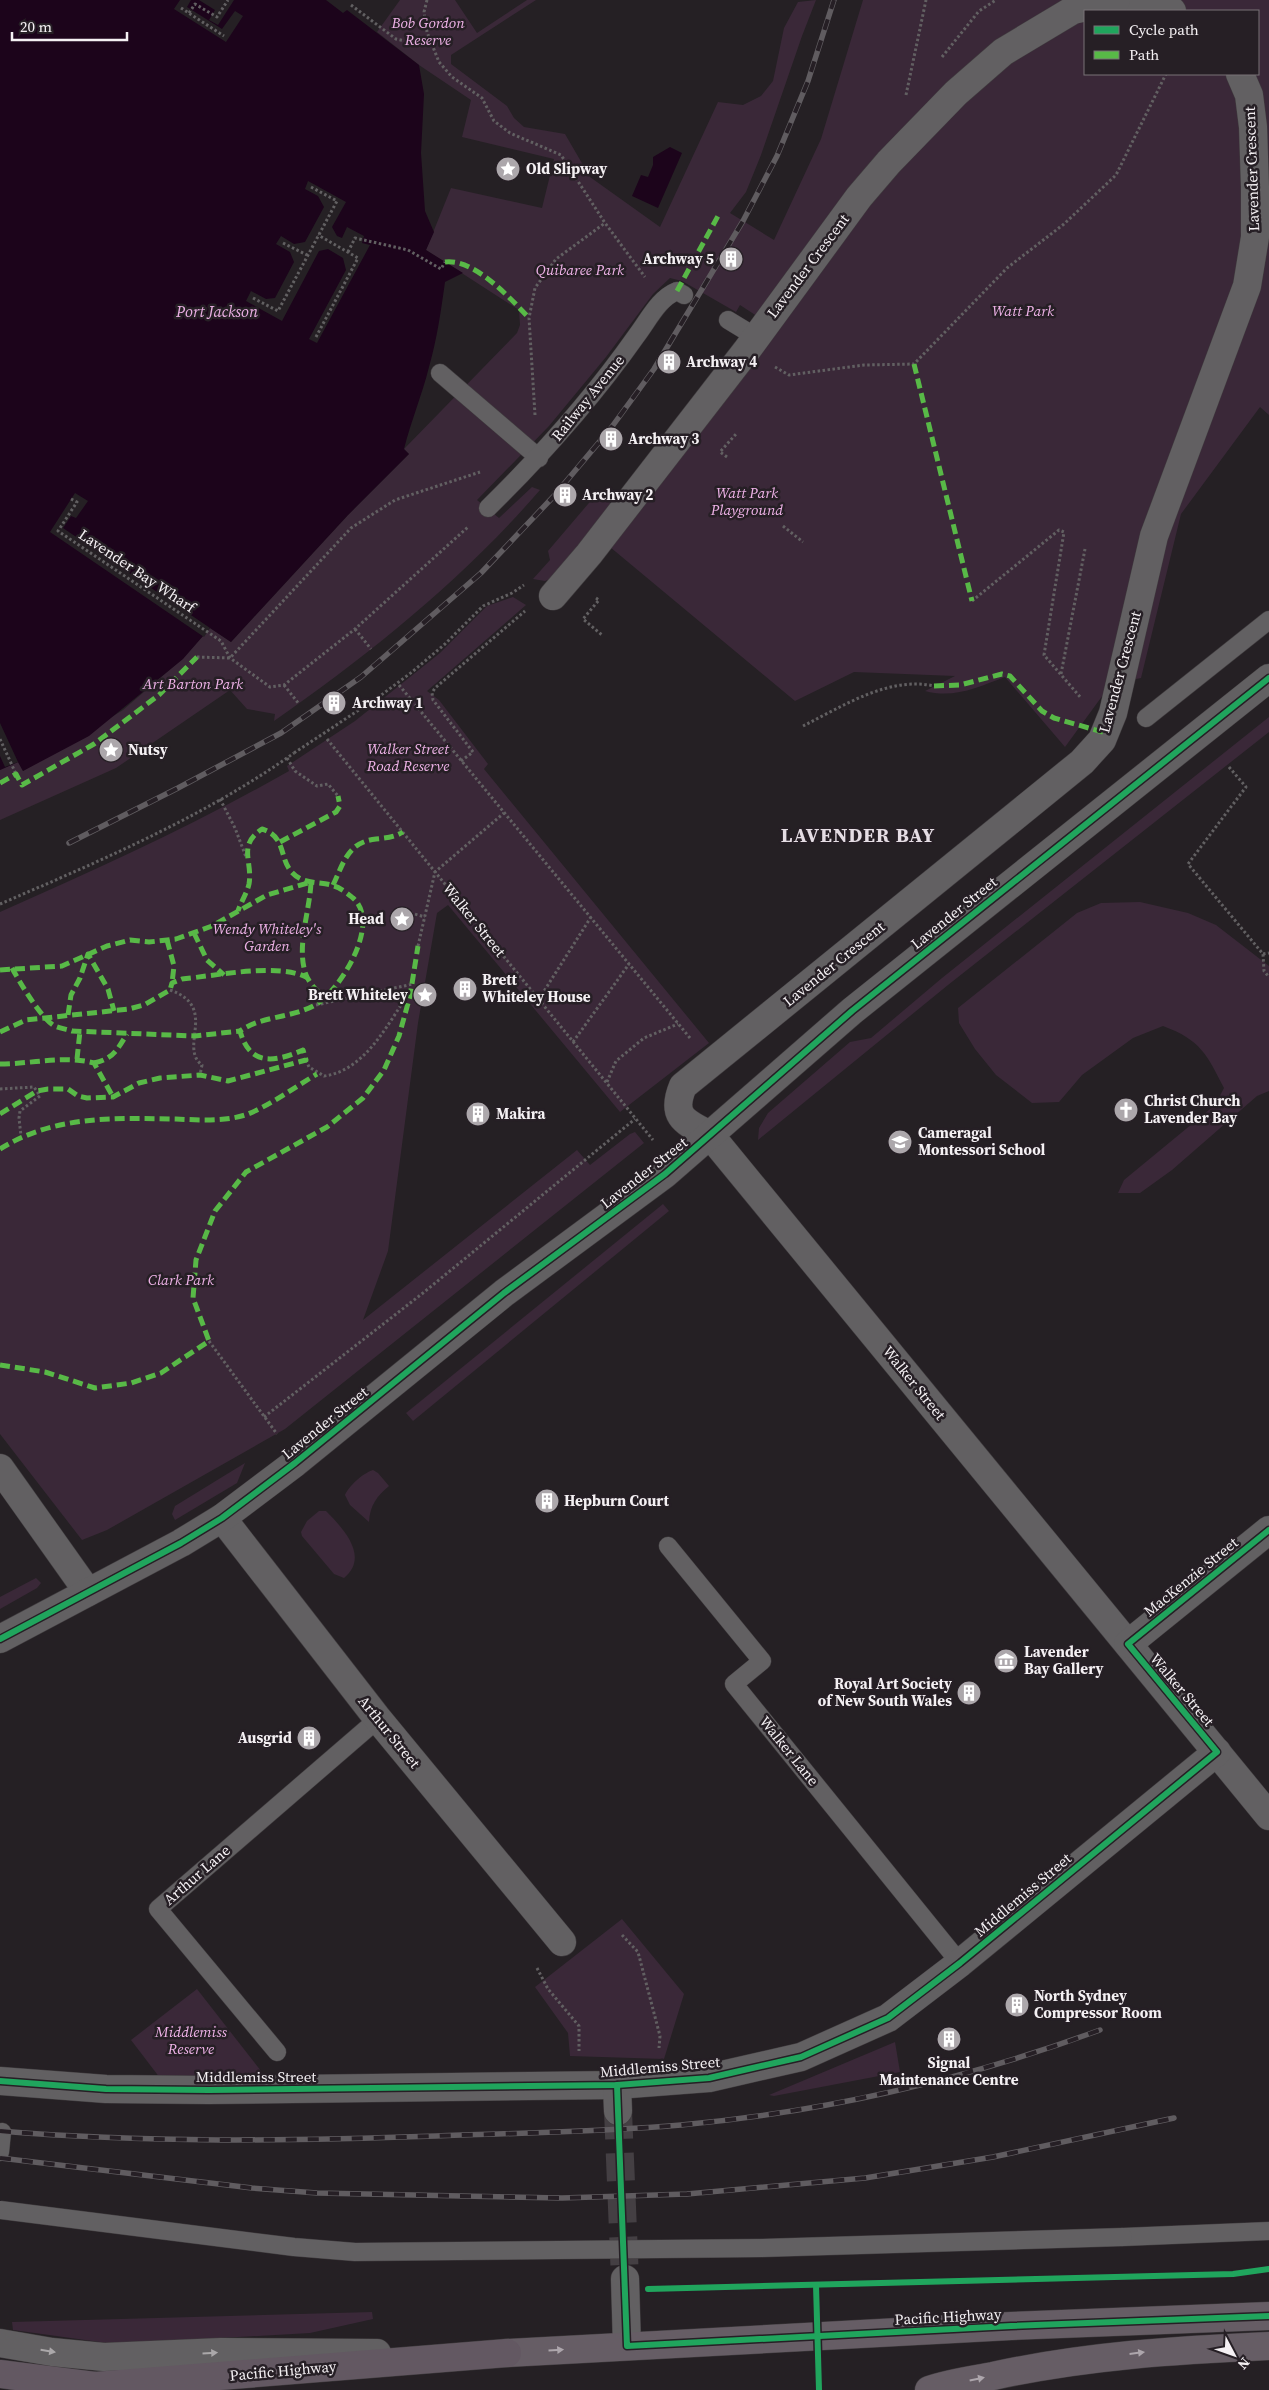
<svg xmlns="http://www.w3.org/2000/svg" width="1269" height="2390" viewBox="0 0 1269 2390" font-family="'Source Serif 4',serif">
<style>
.green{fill:#3a2838;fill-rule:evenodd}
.water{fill:#1c041b}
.pier{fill:#252024}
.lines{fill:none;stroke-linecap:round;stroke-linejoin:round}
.minor-tunnel{stroke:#443f43;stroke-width:28;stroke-dasharray:28 14;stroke-linecap:butt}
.service-casing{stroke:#403c3f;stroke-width:19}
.minor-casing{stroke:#403c3f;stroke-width:29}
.tertiary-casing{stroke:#403c3f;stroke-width:29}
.primary-casing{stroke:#403c3f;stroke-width:29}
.motorway-casing{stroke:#403c3f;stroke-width:29}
.path{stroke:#626062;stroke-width:3;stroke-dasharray:2.5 2.5;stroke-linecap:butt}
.service{stroke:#626062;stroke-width:18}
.minor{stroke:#626062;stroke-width:28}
.tertiary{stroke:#626062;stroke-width:28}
.primary{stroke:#665d65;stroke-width:28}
.motorway{stroke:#635862;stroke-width:28}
.rail-casing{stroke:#605c60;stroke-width:5.5}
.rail{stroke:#261f25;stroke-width:4;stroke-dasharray:11;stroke-linecap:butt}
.service-bridge-casing{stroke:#403c3f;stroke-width:19;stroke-linecap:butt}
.path-bridge{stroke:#626062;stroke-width:3;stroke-dasharray:2.5 2.5;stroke-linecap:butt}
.service-bridge{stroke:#626062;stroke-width:18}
.quiet{stroke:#58b947;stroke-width:5;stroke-dasharray:10 5;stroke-linecap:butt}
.cycleway-casing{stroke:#261f25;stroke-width:9}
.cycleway{stroke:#20a55d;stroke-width:6}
.oneway{fill:#ada6ac}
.oneway2{fill:#aba8aa}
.labels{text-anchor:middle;stroke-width:5;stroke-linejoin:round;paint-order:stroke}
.park-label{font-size:15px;font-style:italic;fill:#eeb2e7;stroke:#261f25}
.poi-label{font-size:15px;font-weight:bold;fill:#f4f0f3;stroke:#261f25;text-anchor:start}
.street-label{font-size:15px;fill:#f4f0f3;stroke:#261f25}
.water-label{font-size:16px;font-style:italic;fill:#ebafe4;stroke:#261f25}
.district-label{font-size:20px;font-weight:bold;letter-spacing:1px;fill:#e5dde4;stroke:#261f25}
</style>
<rect width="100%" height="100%" fill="#252024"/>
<g class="green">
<path d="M400,0H455L477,33L527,0H536L451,55V64L507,106L514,118L524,127L565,134L590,177L660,227L718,102L743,105L761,96L773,81L784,28L798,2L816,0L802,36L761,155L746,192L730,213L774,240L821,139L863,0H1269V415L1260,407L1181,514L1141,678L1111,684L1065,747L1005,677C978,687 954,699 925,691L955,676L854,672L795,701L610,547L766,322L740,305L736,312L682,281L670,278L653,294L606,357L549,426L477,500L499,518L532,487L540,490C463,579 370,654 274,721L275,714L247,709L230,690L116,768L0,820V770L18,762L23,771L123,710L182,659L210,628L231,642L348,515L409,454L404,449L517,333L520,325L519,310L426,250L451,188L542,208L554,159L462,137L471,100L419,65L377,32ZM1085,11H1258V74H1085Z"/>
<path d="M600,490L608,497L611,504L556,576L545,581L533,579L550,560L548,551Z"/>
<path d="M513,597L526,605L427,691L439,700L488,764L484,769L709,1043L620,1112L448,905L437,913L418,1023L388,1251L363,1320L577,1150L590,1165L630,1134L635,1132L644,1143L285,1429L107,1530L82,1540L0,1434V912C98,869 196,824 289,771L287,766L355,721L440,653L487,606Z"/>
<path d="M1269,717V732L948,985L758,1140L759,1128L768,1113L850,1042L871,1038L942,978Z"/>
<path d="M1140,902L1188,913L1216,925L1269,966V1091L1257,1096L1172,1170L1140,1193H1118L1124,1180L1215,1105L1224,1088C1207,1055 1201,1040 1163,1026L1133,1038L1082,1075L1059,1102L1032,1103L996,1075L975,1049L959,1023L958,1008L1077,913L1101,903Z"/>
<path d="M663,1204L669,1211L413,1421L406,1413Z"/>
<path d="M245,1463L237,1483L175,1520L172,1514L175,1506Z"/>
<path d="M373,1470L378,1473L389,1486C377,1496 370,1505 369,1522L350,1505L345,1495C349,1486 363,1473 373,1470Z"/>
<path d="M319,1511H326C343,1528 370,1557 344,1578L334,1574L302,1536L301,1532L307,1521Z"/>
<path d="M36,1578L41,1583L37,1588L0,1609V1597Z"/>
<path d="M622,1919L684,1994L664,2059L570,2056L568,2033L535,1987Z"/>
<path d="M197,1989L268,2080L160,2078L131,2040Z"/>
<path d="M895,2042L900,2072L774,2096L769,2095Z"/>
<path d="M372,2312L373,2319L310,2333L114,2344L13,2330L12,2322Z"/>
</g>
<g class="water">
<path d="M0,0H326L343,13L347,10L419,65L424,94L421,153L425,211L434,232L426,250L463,273L445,282C441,311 437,339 429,367C422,395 411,421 404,449L409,454L348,515L231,642L210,628L183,659L89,736L23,771L18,762L0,770Z"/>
<path d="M670,147L682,153L658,208L632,196L641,175L648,177L653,165V157Z"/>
</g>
<g class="pier">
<path d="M180,0H191L187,7L222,29L235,11L243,16L226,42L174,9Z"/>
<path d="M199,0H234L218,25L209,20L215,10Z"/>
<path d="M308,181L346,202L332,227L337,236L342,238L347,227L364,236L362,243L370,245L317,343L309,339L346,270L343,258L328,249L319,251L282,321L246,301L251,291L266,299L275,298L294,262L290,252L276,244L281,236L294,244L305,242L324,207L318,196L305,189Z"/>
<path d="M75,493L88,501L76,518L71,516L63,528L210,628L204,637L50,532Z"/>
<path d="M0,723L18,762L5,767L0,756Z"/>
</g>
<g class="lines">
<path class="minor-tunnel" d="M618,2111L625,2279"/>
<defs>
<g id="service">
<path d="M728,320L756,337"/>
<path d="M440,373L539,458"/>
<path d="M488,508C544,453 592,399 637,335C649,319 659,298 677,291L684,295"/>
<path d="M1146,718L1269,620"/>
<path d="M668,1546L762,1661L734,1684L960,1963"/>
<path d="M277,2052L158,1909L378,1719"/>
<path d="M0,2152L2,2132"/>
<path d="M1123,2237L1269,2231"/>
</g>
<g id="minor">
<path d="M1133,0L1151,3L1172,11"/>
<path d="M1240,74L1249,95L1253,127L1255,187V237L1247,286L1154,536L1113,713L1102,740L1082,762L683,1086C670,1117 685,1122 710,1135L1269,1816"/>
<path d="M553,596L589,554L747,350L859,197L889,162L956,93L1003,52L1073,10L1116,0"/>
<path d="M0,1468L88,1592"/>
<path d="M222,1518L378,1719L562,1942"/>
<path d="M1128,1644L1269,1530"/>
<path d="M0,2081L106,2089L209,2090L617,2085L709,2078L801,2057L888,2018L960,1963L1217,1752"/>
<path d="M617,2085L618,2111"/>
<path d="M625,2279L627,2346"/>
<path d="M0,2343L52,2352L104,2357L221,2352L377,2353"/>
</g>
<path id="tertiary" d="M0,1639L181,1543L222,1518L295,1463L504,1293L665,1174L852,1011L1269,678"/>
<g id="primary">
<path d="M507,2353L1011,2326L1269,2316"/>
<path d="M929,2390C950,2383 972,2380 993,2376C1084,2356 1176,2350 1269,2346"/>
</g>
<path id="motorway" d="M0,2374L95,2386L507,2353"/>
</defs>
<use href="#service" class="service-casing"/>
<use href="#minor" class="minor-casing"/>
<use href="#tertiary" class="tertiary-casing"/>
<use href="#primary" class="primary-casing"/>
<use href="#motorway" class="motorway-casing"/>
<g class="path">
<path d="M427,0L424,12L427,32L439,62L452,77L482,98L494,121L510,133L561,155L605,223L645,277"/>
<path d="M351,5L396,39L414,43L429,38"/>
<path d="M181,8L224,36"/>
<path d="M189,13L195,4L217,17L228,0"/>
<path d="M942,57L979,11L996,0"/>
<path d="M906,95L926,0"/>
<path d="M283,243L307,255"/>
<path d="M348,252L355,238L408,250L441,269L445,262"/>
<path d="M253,298L278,311L337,201L311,187"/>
<path d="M316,337L358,258L318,235"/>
<path d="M775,367L789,375L864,365L914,364L1007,268L1064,224L1116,175L1166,74"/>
<path d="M535,415L529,318L535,288L556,259L605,223"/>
<path d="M727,457L720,452L736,434"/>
<path d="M71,499L77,502L58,531L221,641L230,658L270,687L284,685L355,629L468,527"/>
<path d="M783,526L803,542"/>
<path d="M596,598L599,600L583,619L602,635"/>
<path d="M972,601L1059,530L1064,532L1044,655L1081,698"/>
<path d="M355,629L371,649"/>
<path d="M197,657L230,658L351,528L395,500L480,472"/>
<path d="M1061,674L1085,549"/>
<path d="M284,685L299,704"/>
<path d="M399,685L690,1038"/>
<path d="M803,726C843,706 889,676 934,686"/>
<path d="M0,739L16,774"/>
<path d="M327,739L653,1140"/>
<path d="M287,758L295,771L317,786L328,784L338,796"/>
<path d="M461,761L473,752L433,700L432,693L435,688L525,611"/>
<path d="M1229,767L1246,787L1188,864L1263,954L1264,971L1269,977"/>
<path d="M220,799L235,828L246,857"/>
<path d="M0,904C100,861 204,817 294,753"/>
<path d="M406,916L411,913L425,917"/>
<path d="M418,946L435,872L504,813"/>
<path d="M1263,954L1269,953"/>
<path d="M170,990C219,1007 178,1047 202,1065L200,1075"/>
<path d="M539,999L591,917"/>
<path d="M316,1005L413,984"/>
<path d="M573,1042L629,964"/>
<path d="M306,1060L309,1067L324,1076C363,1071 385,1029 405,999L410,996"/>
<path d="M607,1082L616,1061L644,1038L678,1024"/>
<path d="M0,1089L34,1087L40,1096L20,1111L19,1118L21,1136"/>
<path d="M209,1341L277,1434"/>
<path d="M264,1417L423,1293L635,1119"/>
<path d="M622,1935L638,1952L660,2036L659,2048"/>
<path d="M537,1968L548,1989L579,2026V2051"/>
</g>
<use href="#service" class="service"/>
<use href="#minor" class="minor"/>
<use href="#tertiary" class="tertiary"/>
<use href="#primary" class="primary"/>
<use href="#motorway" class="motorway"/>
<defs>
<g id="rail">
<path d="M69,843L178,788L281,733L361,677L481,573L553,497L611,428L654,369L743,221L777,156L808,81L834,0"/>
<path d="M0,2131C145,2143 290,2141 436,2136C518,2133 600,2132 681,2125C823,2112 967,2079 1100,2030"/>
<path d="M0,2158L252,2188L317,2193L562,2198L687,2194L865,2178L993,2157L1174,2118"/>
</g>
</defs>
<use href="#rail" class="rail-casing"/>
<use href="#rail" class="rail"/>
<defs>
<path id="service-bridge" d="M0,2210L294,2247L355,2252L762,2248L1123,2237"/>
</defs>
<use href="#service-bridge" class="service-bridge-casing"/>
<path class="path-bridge" d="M294,753L380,696L412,672L445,644L483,606L512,593L524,585"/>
<use href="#service-bridge" class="service-bridge"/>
<g class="quiet">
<path d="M445,262C474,258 511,299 529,318"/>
<path d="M677,291L718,216"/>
<path d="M914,364L972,601"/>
<path d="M934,686L960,685L1002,674L1010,676L1042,711L1054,718L1106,733"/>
<path d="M0,783L16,774L22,785L94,744L159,695L197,657"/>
<path d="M280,842L336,812L340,806L338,796"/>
<path d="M333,885C344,862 348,842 376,839C386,838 395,837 403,832"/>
<path d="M194,933L207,960L224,975"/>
<path d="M167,940L174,966L172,983"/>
<path d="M12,968C20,983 40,1016 53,1025C58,1028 66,1029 72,1031L195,1036L240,1031"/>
<path d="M0,970L62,966L107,946L130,940L149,942L176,939L212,926L267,895L311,882C310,909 298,941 304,968C306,980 315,989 323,997"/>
<path d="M68,1015L71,995L80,978L88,954L108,989L114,1011"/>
<path d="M0,1032L26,1020L129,1009L144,1005L170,990L172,983L182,979C215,976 279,962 308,978"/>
<path d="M77,1059L80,1031"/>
<path d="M94,1063C113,1059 117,1050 127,1034"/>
<path d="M0,1064C31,1064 64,1055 94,1063L113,1097"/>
<path d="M0,1114L37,1091L48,1089H68L78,1096L87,1098L113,1097L139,1083L160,1078L200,1075L228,1081L306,1060L303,1050C275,1062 250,1067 240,1031C261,1016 292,1018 315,1005C340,991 382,923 353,898C348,894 341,888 334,886C324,882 312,884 301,879C275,866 291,838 262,829C237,846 253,861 249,884C247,893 241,902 238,911"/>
<path d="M0,1149C55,1115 114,1118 176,1119C199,1120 226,1122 248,1114C272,1104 295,1087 317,1074"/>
<path d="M0,1365L45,1372L95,1388L131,1383L161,1373L209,1341L193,1298L196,1260L215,1211L246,1172L327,1127L363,1098L384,1070L399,1036L410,996L418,946"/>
</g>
<defs>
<g id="cycleway">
<path d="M0,1639L181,1543L222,1518L295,1463L504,1293L665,1174L852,1011L1269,678"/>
<path d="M0,2081L106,2089L209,2090L617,2085L709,2078L801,2057L888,2018L960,1963L1217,1752L1128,1644L1269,1530"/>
<path d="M617,2085L627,2346L1011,2326L1269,2316"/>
<path d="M816,2285L819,2390"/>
<path d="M648,2289L1233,2274L1269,2269"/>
</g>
</defs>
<use href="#cycleway" class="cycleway-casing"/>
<use href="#cycleway" class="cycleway"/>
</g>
<defs><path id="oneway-solid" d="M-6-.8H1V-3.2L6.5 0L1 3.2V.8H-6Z" transform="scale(1.25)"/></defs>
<g class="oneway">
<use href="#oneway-solid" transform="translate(556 2350) rotate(-4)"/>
<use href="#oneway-solid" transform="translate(1137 2353) rotate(-7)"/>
<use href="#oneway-solid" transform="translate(977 2379) rotate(-12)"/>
</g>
<g class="oneway2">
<use href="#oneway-solid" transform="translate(48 2351) rotate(9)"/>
<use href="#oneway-solid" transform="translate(210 2353) rotate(-3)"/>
</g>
<defs>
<symbol id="sight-disc" viewBox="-11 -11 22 22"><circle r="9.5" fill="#aca7ab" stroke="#261f25"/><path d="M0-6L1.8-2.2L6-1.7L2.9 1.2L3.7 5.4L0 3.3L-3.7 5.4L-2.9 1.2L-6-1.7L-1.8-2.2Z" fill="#fff"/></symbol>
<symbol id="building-disc" viewBox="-11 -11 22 22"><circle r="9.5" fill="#aca7ab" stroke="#261f25"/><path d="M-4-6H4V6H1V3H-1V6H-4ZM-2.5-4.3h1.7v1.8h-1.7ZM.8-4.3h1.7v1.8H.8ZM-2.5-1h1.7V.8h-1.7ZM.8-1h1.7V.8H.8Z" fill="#fff"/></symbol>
<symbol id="church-disc" viewBox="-11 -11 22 22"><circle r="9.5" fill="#aca7ab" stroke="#261f25"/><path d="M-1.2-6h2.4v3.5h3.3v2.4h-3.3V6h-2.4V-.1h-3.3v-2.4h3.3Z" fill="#fff"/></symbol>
<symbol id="school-disc" viewBox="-11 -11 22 22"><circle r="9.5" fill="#aca7ab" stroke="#261f25"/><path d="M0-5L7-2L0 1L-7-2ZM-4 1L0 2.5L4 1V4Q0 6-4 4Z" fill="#fff"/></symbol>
<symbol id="museum-disc" viewBox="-11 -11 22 22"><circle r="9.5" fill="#aca7ab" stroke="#261f25"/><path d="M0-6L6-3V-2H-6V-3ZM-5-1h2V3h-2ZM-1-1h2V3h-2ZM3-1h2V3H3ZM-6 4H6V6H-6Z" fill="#fff"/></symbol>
</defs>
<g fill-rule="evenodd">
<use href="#sight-disc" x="494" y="155" width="28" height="28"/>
<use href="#building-disc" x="717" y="245" width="28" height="28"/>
<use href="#building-disc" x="655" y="348" width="28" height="28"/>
<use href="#building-disc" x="597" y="425" width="28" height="28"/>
<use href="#building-disc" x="551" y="481" width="28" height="28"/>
<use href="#building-disc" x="320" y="689" width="28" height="28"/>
<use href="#sight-disc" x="97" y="736" width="28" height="28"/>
<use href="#sight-disc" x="388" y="905" width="28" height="28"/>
<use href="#building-disc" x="451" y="975" width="28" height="28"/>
<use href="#sight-disc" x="411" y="981" width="28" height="28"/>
<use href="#church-disc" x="1112" y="1096" width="28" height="28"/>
<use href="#building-disc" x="464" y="1100" width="28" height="28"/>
<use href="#school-disc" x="886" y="1128" width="28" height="28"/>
<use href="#building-disc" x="533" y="1487" width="28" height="28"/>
<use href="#museum-disc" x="992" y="1647" width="28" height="28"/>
<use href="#building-disc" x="955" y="1679" width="28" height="28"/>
<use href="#building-disc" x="295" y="1724" width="28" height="28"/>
<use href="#building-disc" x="1003" y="1991" width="28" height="28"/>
<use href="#building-disc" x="935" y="2025" width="28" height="28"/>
</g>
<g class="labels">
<g class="park-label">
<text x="428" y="28">Bob Gordon<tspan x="428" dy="17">Reserve</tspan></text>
<text x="580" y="275">Quibaree Park</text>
<text x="1023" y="316">Watt Park</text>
<text x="747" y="498">Watt Park<tspan x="747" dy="17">Playground</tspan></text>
<text x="193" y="689">Art Barton Park</text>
<text x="408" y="754">Walker Street<tspan x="408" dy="17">Road Reserve</tspan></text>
<text x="267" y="934">Wendy Whiteley's<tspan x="267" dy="17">Garden</tspan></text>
<text x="181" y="1285">Clark Park</text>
<text x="191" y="2037">Middlemiss<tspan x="191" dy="17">Reserve</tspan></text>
</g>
<g class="poi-label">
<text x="526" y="174">Old Slipway</text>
<text x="714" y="264" text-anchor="end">Archway 5</text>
<text x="686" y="367">Archway 4</text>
<text x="628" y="444">Archway 3</text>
<text x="582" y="500">Archway 2</text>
<text x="352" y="708">Archway 1</text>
<text x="128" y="755">Nutsy</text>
<text x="384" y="924" text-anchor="end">Head</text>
<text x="482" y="985">Brett<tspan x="482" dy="17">Whiteley House</tspan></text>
<text x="408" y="1000" text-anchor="end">Brett Whiteley</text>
<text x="1144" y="1106">Christ Church<tspan x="1144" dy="17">Lavender Bay</tspan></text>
<text x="496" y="1119">Makira</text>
<text x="918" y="1138">Cameragal<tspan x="918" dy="17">Montessori School</tspan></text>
<text x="564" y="1506">Hepburn Court</text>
<text x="1024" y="1657">Lavender<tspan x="1024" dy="17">Bay Gallery</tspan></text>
<text x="952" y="1689" text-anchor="end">Royal Art Society<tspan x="952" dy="17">of New South Wales</tspan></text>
<text x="292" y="1743" text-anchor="end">Ausgrid</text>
<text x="1034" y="2001">North Sydney<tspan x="1034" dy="17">Compressor Room</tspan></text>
<text x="949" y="2068" text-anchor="middle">Signal<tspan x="949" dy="17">Maintenance Centre</tspan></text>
</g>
<g class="street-label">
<text transform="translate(1252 169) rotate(-92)" y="5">Lavender Crescent</text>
<text transform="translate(808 266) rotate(-53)" y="5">Lavender Crescent</text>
<text transform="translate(588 398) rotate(-51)" y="5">Railway Avenue</text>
<text transform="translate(137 571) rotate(34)" y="5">Lavender Bay Wharf</text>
<text transform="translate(1120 672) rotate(-75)" y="5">Lavender Crescent</text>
<text transform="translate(954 913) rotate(-39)" y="5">Lavender Street</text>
<text transform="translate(474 920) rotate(51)" y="5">Walker Street</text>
<text transform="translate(834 964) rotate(-39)" y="5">Lavender Crescent</text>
<text transform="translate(644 1173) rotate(-38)" y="5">Lavender Street</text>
<text transform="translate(914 1383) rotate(51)" y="5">Walker Street</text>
<text transform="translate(325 1423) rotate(-39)" y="5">Lavender Street</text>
<text transform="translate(1191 1577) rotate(-39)" y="5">MacKenzie Street</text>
<text transform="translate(1182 1690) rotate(50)" y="5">Walker Street</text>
<text transform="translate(389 1732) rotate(51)" y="5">Arthur Street</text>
<text transform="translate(789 1751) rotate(51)" y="5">Walker Lane</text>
<text transform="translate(197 1875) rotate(-41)" y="5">Arthur Lane</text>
<text transform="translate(1023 1895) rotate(-40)" y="5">Middlemiss Street</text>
<text transform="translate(660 2067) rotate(-5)" y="5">Middlemiss Street</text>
<text x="256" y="2082">Middlemiss Street</text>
<text transform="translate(948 2317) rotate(-3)" y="5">Pacific Highway</text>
<text transform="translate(283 2371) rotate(-5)" y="5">Pacific Highway</text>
</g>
<g class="water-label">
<text x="217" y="317">Port Jackson</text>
</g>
<g class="district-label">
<text x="858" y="842">LAVENDER BAY</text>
</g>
</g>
<rect x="1084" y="10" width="175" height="65" fill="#261f25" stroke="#787377"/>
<rect x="1094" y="26" width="25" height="8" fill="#20a55d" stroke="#787377"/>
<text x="1129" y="35" font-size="15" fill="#f4f0f3">Cycle path</text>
<rect x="1094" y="51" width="25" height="8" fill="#58b947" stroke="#787377"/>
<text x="1129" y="60" font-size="15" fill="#f4f0f3">Path</text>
<g transform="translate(1234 2355) rotate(131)" stroke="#261f25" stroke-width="4" paint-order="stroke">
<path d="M0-4L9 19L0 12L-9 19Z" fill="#f4f0f3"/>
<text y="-8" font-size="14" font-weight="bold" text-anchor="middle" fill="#f4f0f3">N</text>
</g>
<path d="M12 32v8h115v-8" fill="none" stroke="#f4f0f3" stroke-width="2.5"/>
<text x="20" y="32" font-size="15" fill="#f4f0f3" stroke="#261f25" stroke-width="4" paint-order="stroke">20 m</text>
</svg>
